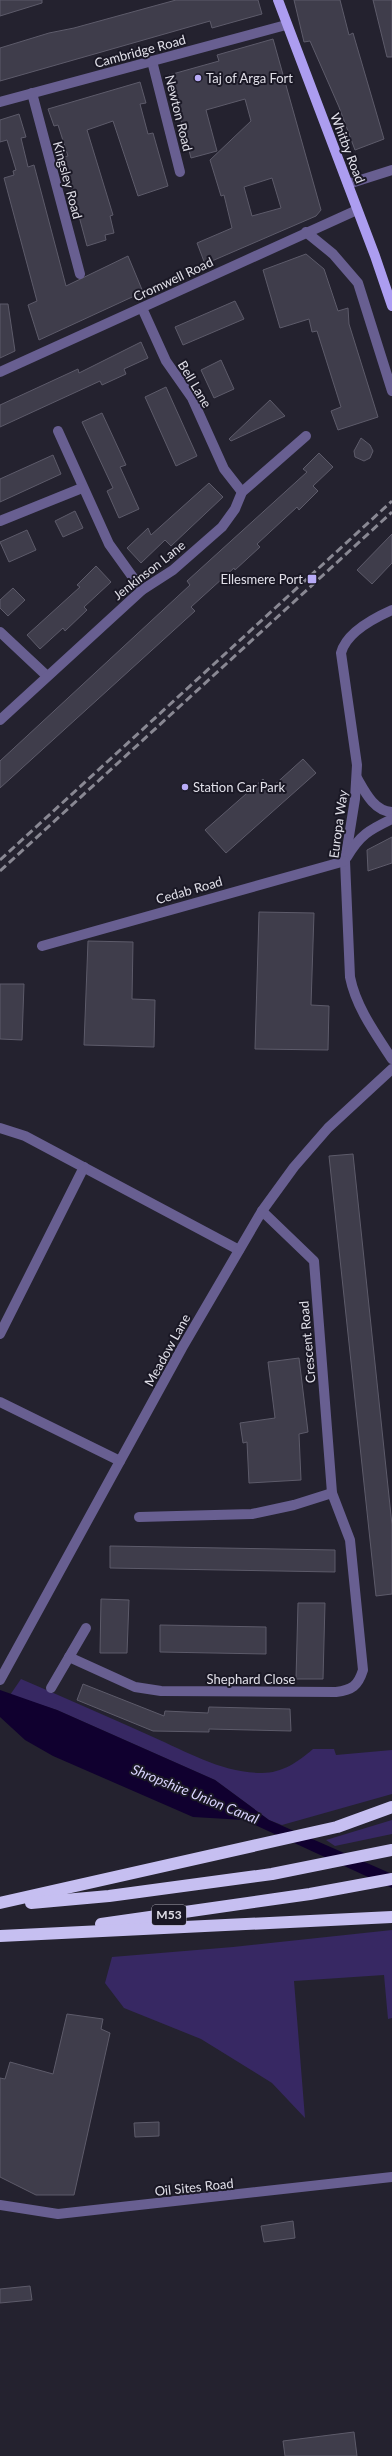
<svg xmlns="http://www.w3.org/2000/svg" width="392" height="2456" viewBox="0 0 392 2456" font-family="Lato,sans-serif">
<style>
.green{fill:#372863}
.water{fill:#10002f}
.building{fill:#3f3d4b;stroke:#5d5b6a;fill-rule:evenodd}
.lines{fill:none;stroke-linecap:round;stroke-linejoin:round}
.minor{stroke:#685f91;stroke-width:10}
.tertiary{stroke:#685f91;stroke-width:10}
.primary{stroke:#ac9df0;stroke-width:10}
.motorway{stroke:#c6bff1;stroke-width:12}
.rail{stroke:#898893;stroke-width:3;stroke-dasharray:8 4;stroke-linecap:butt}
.poi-dot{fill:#b8abf7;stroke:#1a1825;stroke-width:1.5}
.labels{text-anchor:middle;stroke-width:4;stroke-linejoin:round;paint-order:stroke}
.shield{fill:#1a1825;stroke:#a5a3ae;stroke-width:1}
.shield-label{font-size:12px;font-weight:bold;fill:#e0dfe8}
.street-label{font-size:13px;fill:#e0dfe8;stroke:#1a1825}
.poi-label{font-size:13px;fill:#e0dfe8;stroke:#1a1825;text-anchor:start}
.water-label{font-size:14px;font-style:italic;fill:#dad4fe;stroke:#1a1825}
</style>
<rect width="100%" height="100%" fill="#24222f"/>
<g class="green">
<path d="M21,1679C65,1698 109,1717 153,1737C187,1752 223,1773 262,1773C282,1773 298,1762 313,1749H334L336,1755L392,1750V1794L282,1825L269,1820L215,1780L57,1710L10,1695Z"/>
<path d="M392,1820V1834L335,1846L326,1840Z"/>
<path d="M392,1930V2018L388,2019L384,1975L294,1981L305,2118L272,2083L201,2039L124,2008L105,1983L112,1957L233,1947Z"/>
</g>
<path class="water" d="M0,1690L57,1710L215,1780L269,1820L392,1874V1888L244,1820L193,1817L53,1756L25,1740L0,1717Z"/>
<g class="building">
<path d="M0,0H42V3L0,16Z"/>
<path d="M176,0H258L262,14L212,28L210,21L0,81V48L49,33L74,28Z"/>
<path d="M294,0H340L349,35L353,33L384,139L355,150L339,107L310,41L304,42Z"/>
<path d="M373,0H392V57H387Z"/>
<path d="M273,39L321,210L316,216L205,264L197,243L232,228L224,195L221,196L210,160L251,121L245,99L206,110L217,151L191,158L169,75L219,61L217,55ZM272,178L281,208L252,216L244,187Z"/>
<path d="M140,82L146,103L140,104L148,134L153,133L168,186L138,196L113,121L87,130L113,215L110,216L114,233L105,235L106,240L87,246L63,157L68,156L58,125L54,126L48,109Z"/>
<path d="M19,114L26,137L21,138L28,167L34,165L66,286L128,256L143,292L39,340L28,305L37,301L4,178L14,175L13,171L16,170L7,140L0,142V120Z"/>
<path d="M306,254L324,269L338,311L348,308L349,324L378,417L338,430L331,411L341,407L317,331L312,332L309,319L280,328L263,270Z"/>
<path d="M235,301L244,319L183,345L175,327Z"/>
<path d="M0,304H8L15,351L0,358Z"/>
<path d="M141,342L148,358L124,369L126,374L102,385L100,381L0,427V405L78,369L79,373Z"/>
<path d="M221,360L234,389L214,398L201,370Z"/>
<path d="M166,387L197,456L176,466L145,397Z"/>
<path d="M270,400L285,416L231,441L229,439Z"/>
<path d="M102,413L126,465L120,467L139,509L119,518L107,491L113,488L82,422Z"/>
<path d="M361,438L370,445L373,451L370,458L364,461L355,457L354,451Z"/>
<path d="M319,453L333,467L313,486L318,491L299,510L297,507L257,544L260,547L235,570L234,568L191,607L195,611L0,788V761L190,585L187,581L307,472L303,469Z"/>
<path d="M53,455L61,474L0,502V479Z"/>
<path d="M209,483L223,497L171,546L165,540L141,563L127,548L148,528L151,535Z"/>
<path d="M75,511L83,528L63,537L55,521Z"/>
<path d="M27,530L36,550L9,562L0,542Z"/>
<path d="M392,534V563L372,584L357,570Z"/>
<path d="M96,566L111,582L84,607L87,610L65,631L63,628L40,649L27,635L80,587L77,585Z"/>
<path d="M13,588L25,600L8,616L0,608V600Z"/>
<path d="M303,759L316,773L226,853L205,830L263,779L271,788Z"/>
<path d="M392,837V863L368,871L367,850Z"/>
<path d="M259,912L314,913L311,1005L329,1006L328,1050L255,1049Z"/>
<path d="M88,941L133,942L132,999L155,1000L154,1047L84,1045Z"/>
<path d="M0,984H24L22,1040L0,1039Z"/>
<path d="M353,1154L392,1525V1594L376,1596L329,1156Z"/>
<path d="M299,1358L308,1432L299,1434L301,1480L249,1483L247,1442L243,1443L240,1423L275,1418L268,1362Z"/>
<path d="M110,1546L335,1550V1572L110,1568Z"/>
<path d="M101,1599L129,1600L127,1653H100Z"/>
<path d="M298,1603H325L323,1679H296Z"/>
<path d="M160,1625L266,1627V1654L160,1652Z"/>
<path d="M83,1684L164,1716L165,1711L208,1713L209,1707L290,1709L291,1731L209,1729V1732L153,1731L77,1700Z"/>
<path d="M67,2014L103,2019L101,2029L110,2033L74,2195H36L0,2177V2078L5,2079L10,2062L53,2074Z"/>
<path d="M159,2122V2136L135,2137L134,2123Z"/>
<path d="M293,2221L295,2238L264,2242L261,2226Z"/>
<path d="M30,2286L32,2300L0,2303V2289Z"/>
<path d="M354,2432L357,2456H285L283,2441Z"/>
</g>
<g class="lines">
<g class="minor">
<path d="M152,61L180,172"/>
<path d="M32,93L80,274"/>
<path d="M0,102L286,25"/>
<path d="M348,184L392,170"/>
<path d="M306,232L333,254L358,283L392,391"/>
<path d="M142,308L166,361L192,398L224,469L242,492"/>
<path d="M58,431L109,544L142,590"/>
<path d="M0,521L82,488"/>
<path d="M392,610C374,618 346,633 341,653L357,765L355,799L345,861L350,977C356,1007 375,1033 392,1059"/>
<path d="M0,632L47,676"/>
<path d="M0,720L142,590L173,570L222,527L235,509L242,492L306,436"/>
<path d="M357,778C365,792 374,811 392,812"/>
<path d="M347,857C360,835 369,830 392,819"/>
<path d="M42,946L345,861"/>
<path d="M0,1128L25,1136L239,1250"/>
<path d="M0,1334L84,1167"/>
<path d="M0,1402L120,1461"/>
<path d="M139,1517L252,1514L294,1505L332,1493"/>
<path d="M69,1657L135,1687L161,1691L336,1692C352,1690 358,1686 363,1670L350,1540L332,1493L314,1261L262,1211"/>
<path d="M0,1680L182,1348L262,1211L294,1167L328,1128L392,1069"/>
<path d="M51,1688L86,1628"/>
</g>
<g class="tertiary">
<path d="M0,372L357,210"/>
<path d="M0,2205L58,2214L392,2177"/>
</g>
<path class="primary" d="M278,0L375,256L392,306"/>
<g class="motorway">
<path d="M0,1903L337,1827L392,1807"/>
<path d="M31,1903L109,1896L272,1874L392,1850"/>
<path d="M101,1924L310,1894L392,1879"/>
<path d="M0,1936L392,1917"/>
</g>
<g class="rail">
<path d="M0,860L392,501"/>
<path d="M0,871L392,512"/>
</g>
</g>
<g class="poi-dot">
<circle cx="198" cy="78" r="4"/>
<rect x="307" y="574" width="10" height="10" rx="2"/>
<circle cx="185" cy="787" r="4"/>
</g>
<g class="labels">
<rect class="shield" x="152" y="1905" width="34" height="20" rx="3"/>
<g class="shield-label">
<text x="169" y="1919">M53</text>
</g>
<g class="street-label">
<text transform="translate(140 51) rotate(-15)" y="5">Cambridge Road</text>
<text transform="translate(179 113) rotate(76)" y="5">Newton Road</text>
<text transform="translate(348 148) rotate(69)" y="5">Whitby Road</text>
<text transform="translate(68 180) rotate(75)" y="5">Kingsley Road</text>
<text transform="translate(173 279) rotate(-25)" y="5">Cromwell Road</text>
<text transform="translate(195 384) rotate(59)" y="5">Bell Lane</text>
<text transform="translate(149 570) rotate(-38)" y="5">Jenkinson Lane</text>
<text transform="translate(338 824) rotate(-82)" y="5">Europa Way</text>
<text transform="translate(189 890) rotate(-16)" y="5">Cedab Road</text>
<text transform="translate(307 1342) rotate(-95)" y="5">Crescent Road</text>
<text transform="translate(167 1350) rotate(-61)" y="5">Meadow Lane</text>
<text x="251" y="1684">Shephard Close</text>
<text transform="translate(194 2187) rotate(-6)" y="5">Oil Sites Road</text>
</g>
<g class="poi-label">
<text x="206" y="83">Taj of Arga Fort</text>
<text x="303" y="584" text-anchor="end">Ellesmere Port</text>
<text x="193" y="792">Station Car Park</text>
</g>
<g class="water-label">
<text transform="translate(195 1794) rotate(22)" y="5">Shropshire Union Canal</text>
</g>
</g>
</svg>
